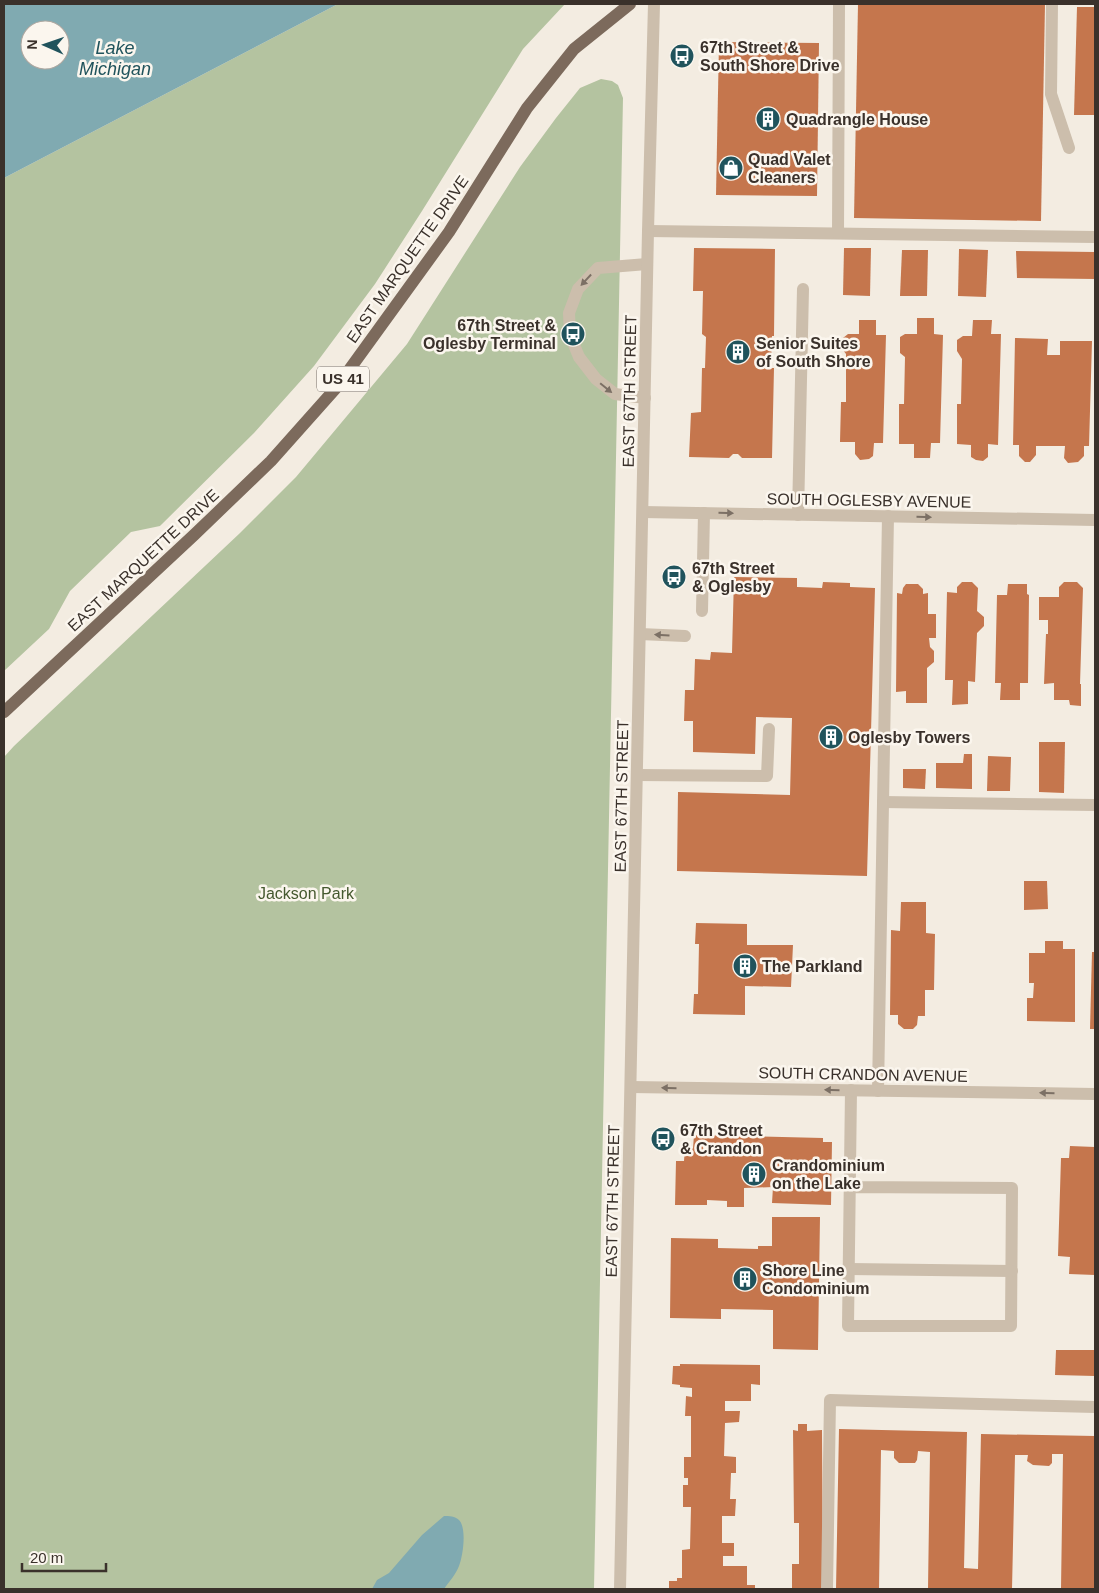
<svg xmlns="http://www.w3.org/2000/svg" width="1099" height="1593" viewBox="0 0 1099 1593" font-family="Helvetica,sans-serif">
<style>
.green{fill:#b4c3a0}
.water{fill:#80aab1;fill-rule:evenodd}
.building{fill:#c5764d}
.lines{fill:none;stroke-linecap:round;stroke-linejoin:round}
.service{stroke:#ccbeac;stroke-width:12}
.minor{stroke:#ccbeac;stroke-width:12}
.tertiary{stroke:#ccbeac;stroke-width:12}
.primary{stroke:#7c6a5c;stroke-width:12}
.oneway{fill:#7c7065}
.labels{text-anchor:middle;stroke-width:5;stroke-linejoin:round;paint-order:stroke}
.shield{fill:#fbf6ee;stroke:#746c66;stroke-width:1}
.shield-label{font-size:15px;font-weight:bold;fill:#3a312b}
.poi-label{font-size:16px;font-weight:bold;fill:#3a312b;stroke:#fbf6ee;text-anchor:start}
.street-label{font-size:16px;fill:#3a312b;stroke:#fbf6ee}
.park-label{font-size:16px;fill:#45592f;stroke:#fbf6ee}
.water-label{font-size:18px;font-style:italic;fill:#20535c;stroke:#fbf6ee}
</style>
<rect width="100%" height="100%" fill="#f3ece1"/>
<g class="green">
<path d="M338,4H565L523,49L422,211L375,284L314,366L254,433L160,526L131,532L70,591L49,629L4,671V178Z"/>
<path d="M601,79L612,81L618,85L623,98L594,1589H4V757L14,746L240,533L296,477L407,344L520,167L556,118L580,88Z"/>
</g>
<g class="water">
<path d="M4,4H338L4,178ZM30,30H60V60H30Z"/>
<path d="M444,1516C449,1516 455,1516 459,1520C467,1528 463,1556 459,1566C456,1574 449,1582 444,1589H372L377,1580L389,1573L422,1535Z"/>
</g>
<g class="building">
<path d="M858,4H1045L1041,221L854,218Z"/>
<path d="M1077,7H1095V115H1074Z"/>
<path d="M719,42L819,43L817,196L716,195Z"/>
<path d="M694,248L775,249L774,336H772L771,368H774L772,458H742L738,454H733L729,458L689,457L691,413L701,412L702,368H705L706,337L702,334L703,291H693Z"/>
<path d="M844,248H871L870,296L843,295Z"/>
<path d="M959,249L988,250L986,297L958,296Z"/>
<path d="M902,250H928L927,296H900Z"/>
<path d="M1016,251L1095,252V279L1017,278Z"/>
<path d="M917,318H934V334L943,335L940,443H931L930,458H914V444H899V404H904L905,357L900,353V337L905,334H917Z"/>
<path d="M859,320H876V335H886L883,443H874L873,456L869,459L860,460L855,454V442H840L841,402H846V354L843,350V338L848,334H859Z"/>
<path d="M973,320H992L991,334H1001L998,445L988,444V457L983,461L976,460L971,457V445L957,444V404H961L962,359L957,351V340L963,336H972Z"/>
<path d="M1015,338L1048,339L1047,355H1060V341H1092L1089,446H1084V456L1078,462L1068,463L1064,458L1065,446H1036V455L1030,462H1025L1019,456V445H1013Z"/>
<path d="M734,577L797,578V587L822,588L823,582L850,583V587L875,588L867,876L677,871L678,792L790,795L792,718L756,717L755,754L693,752V721H684L685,690H694L695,659L710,660L711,652L732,653Z"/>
<path d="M962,582H972L978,588L977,611L984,617V626L977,633L975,682L968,681V704L952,705L953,680H945L947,592L957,593V587Z"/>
<path d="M1064,582H1077L1083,588L1080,684H1081V706L1070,705L1069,700H1054V683L1044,684L1046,634H1048V620H1039V597H1059V587Z"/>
<path d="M906,584H918L923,589V594L928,593V614H936V638H929L930,647L934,651V662L927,668V703H906V691L896,692L897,593L902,594L903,588Z"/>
<path d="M1008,584H1027V594L1029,595L1028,683H1020V700H1000L1001,683H995L997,595H1007Z"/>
<path d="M1039,742H1065L1064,793L1039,792Z"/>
<path d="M964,754H972V789L936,788V763H963Z"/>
<path d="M988,756L1011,757L1010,791H987Z"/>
<path d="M903,769H926L925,789L903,788Z"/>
<path d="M1024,881H1047L1048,909L1024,910Z"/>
<path d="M901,902H926V933L935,934L934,990H925V1016H918L917,1025L913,1029H904L898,1024V1015H890L891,930L900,931Z"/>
<path d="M696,923L747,924V945H793L791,987L745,986V1015L693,1014L694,994H698L699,944H695Z"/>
<path d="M1045,941H1063V949H1075V1022L1027,1021V998H1033L1034,983H1029V953H1045Z"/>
<path d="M1092,952H1095V1029H1090Z"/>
<path d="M694,1135L823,1138V1142H832L831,1205L772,1203L773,1187L744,1188V1207H727V1201L707,1200V1205H675L676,1161H684L685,1147L693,1148Z"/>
<path d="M1070,1146L1095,1147V1275L1069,1274L1070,1257L1058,1256L1061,1158H1069Z"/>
<path d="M772,1217H820L818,1350L773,1349V1310L721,1309V1319L670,1318L671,1238L718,1239V1248L758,1249V1246H772Z"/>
<path d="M1056,1350H1095V1376L1055,1375Z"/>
<path d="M680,1364L760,1365V1385L751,1384V1401H725V1411H740L739,1422L725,1423L724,1456L736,1457V1473H731L730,1499H736L735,1516H722V1543H734V1556H723V1566H747V1585H755V1589H669V1581H677V1578H682V1550L690,1549L691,1507H683V1485H688V1478H684V1457H691V1416H685L686,1396L692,1397V1388L680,1387V1385L672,1384L673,1366H680Z"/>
<path d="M798,1424H807V1431L822,1430L823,1589H792V1564H799V1523H794L793,1430L798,1431Z"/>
<path d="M839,1429L967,1432L964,1568L978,1569L981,1434L1095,1436V1589H1061L1063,1454H1052V1463L1049,1466L1033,1465L1027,1461L1028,1455H1015L1012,1589H928L930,1452L918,1451L917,1460L915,1463H899L894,1458V1451L881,1450L879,1589H836Z"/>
</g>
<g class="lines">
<g class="service">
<path d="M1052,4L1051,94L1069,148"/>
<path d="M648,231L1095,237"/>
<path d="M838,233L839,4"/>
<path d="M645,398L615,394L596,379L579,357L570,335L569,313L578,289L598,268L647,264"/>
<path d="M798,515L803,289"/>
<path d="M702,611L704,513"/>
<path d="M640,634L685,636"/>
<path d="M637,775L767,776L769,729"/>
<path d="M883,802L1095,805"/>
<path d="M878,1091L888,516"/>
<path d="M850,1187L1012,1188L1011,1326H848L851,1090"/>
<path d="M849,1269L1012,1271"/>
<path d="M827,1589L830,1400L1095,1407"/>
</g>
<g class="minor">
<path d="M643,512L1095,520"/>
<path d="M631,1087L1095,1094"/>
</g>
<path class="tertiary" d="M620,1589L648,231L654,4"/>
<path class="primary" d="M4,712L194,535L271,461L336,388L449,232L527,108L574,49L630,4"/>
</g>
<defs><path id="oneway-solid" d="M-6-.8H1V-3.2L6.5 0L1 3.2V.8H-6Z" transform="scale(1.25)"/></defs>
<g class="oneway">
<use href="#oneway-solid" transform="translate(586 280) rotate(133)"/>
<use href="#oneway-solid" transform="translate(606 388) rotate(39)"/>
<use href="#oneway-solid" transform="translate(726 513) rotate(1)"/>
<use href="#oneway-solid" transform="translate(924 517) rotate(1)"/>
<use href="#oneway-solid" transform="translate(662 635) rotate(-177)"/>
<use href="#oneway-solid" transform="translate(669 1088) rotate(-179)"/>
<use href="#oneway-solid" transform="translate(832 1090) rotate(-179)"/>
<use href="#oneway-solid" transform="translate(1047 1093) rotate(-179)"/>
</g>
<defs>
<symbol id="bus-disc" viewBox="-11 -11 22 22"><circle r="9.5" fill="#20535c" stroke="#fbf6ee"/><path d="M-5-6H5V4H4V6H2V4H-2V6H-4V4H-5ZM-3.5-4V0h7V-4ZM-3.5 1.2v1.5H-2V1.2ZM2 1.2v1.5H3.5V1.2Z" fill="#fff"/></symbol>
<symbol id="building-disc" viewBox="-11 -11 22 22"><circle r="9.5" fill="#20535c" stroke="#fbf6ee"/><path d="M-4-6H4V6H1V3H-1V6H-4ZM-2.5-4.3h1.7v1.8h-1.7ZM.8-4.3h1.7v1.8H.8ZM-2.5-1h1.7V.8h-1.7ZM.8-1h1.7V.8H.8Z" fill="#fff"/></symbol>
<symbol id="shop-disc" viewBox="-11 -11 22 22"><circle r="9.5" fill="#20535c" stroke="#fbf6ee"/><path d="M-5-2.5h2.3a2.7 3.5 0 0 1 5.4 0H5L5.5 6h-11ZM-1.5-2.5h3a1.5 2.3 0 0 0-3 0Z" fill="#fff"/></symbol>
</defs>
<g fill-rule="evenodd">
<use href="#bus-disc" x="668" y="42" width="28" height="28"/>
<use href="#building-disc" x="754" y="105" width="28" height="28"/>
<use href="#shop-disc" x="717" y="154" width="28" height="28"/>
<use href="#bus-disc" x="559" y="320" width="28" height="28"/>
<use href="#building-disc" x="724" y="338" width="28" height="28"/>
<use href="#bus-disc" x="660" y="563" width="28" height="28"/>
<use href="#building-disc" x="817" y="723" width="28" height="28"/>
<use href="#building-disc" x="731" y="952" width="28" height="28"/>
<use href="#bus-disc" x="649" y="1125" width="28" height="28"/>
<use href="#building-disc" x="740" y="1160" width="28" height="28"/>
<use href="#building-disc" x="731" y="1265" width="28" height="28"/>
</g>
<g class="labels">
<rect class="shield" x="317" y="366.5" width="52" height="25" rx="4"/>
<g class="shield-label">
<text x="343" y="384">US 41</text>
</g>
<g class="poi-label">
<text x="700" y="53">67th Street &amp;<tspan x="700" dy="18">South Shore Drive</tspan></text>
<text x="786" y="125">Quadrangle House</text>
<text x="748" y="165">Quad Valet<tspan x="748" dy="18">Cleaners</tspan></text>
<text x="556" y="331" text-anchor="end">67th Street &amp;<tspan x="556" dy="18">Oglesby Terminal</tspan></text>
<text x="756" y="349">Senior Suites<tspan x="756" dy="18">of South Shore</tspan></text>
<text x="692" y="574">67th Street<tspan x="692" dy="18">&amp; Oglesby</tspan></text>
<text x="848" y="743">Oglesby Towers</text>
<text x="762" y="972">The Parkland</text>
<text x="680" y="1136">67th Street<tspan x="680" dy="18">&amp; Crandon</tspan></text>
<text x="772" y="1171">Crandominium<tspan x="772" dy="18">on the Lake</tspan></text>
<text x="762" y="1276">Shore Line<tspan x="762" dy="18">Condominium</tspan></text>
</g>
<g class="street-label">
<text transform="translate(407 259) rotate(-55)" y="6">EAST MARQUETTE DRIVE</text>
<text transform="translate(629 391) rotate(-89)" y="6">EAST 67TH STREET</text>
<text transform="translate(869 500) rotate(1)" y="6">SOUTH OGLESBY AVENUE</text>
<text transform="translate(143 560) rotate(-43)" y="6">EAST MARQUETTE DRIVE</text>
<text transform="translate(621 796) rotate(-89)" y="6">EAST 67TH STREET</text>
<text transform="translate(863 1074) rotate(1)" y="6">SOUTH CRANDON AVENUE</text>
<text transform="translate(612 1201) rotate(-89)" y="6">EAST 67TH STREET</text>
</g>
<g class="park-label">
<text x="306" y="899">Jackson Park</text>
</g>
<g class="water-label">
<text x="115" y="54">Lake<tspan x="115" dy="21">Michigan</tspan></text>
</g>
</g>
<rect width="1099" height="1593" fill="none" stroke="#3a312b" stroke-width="10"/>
<g transform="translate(45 45) rotate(272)"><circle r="24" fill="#fbf6ee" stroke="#aea7a0"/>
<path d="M0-4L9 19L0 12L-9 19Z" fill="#20535c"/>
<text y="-8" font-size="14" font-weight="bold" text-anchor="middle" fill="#3a312b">N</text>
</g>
<path d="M22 1563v8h84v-8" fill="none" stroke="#3a312b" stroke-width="2.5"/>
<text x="30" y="1563" font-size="15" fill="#3a312b" stroke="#fbf6ee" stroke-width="4" paint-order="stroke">20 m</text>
</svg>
